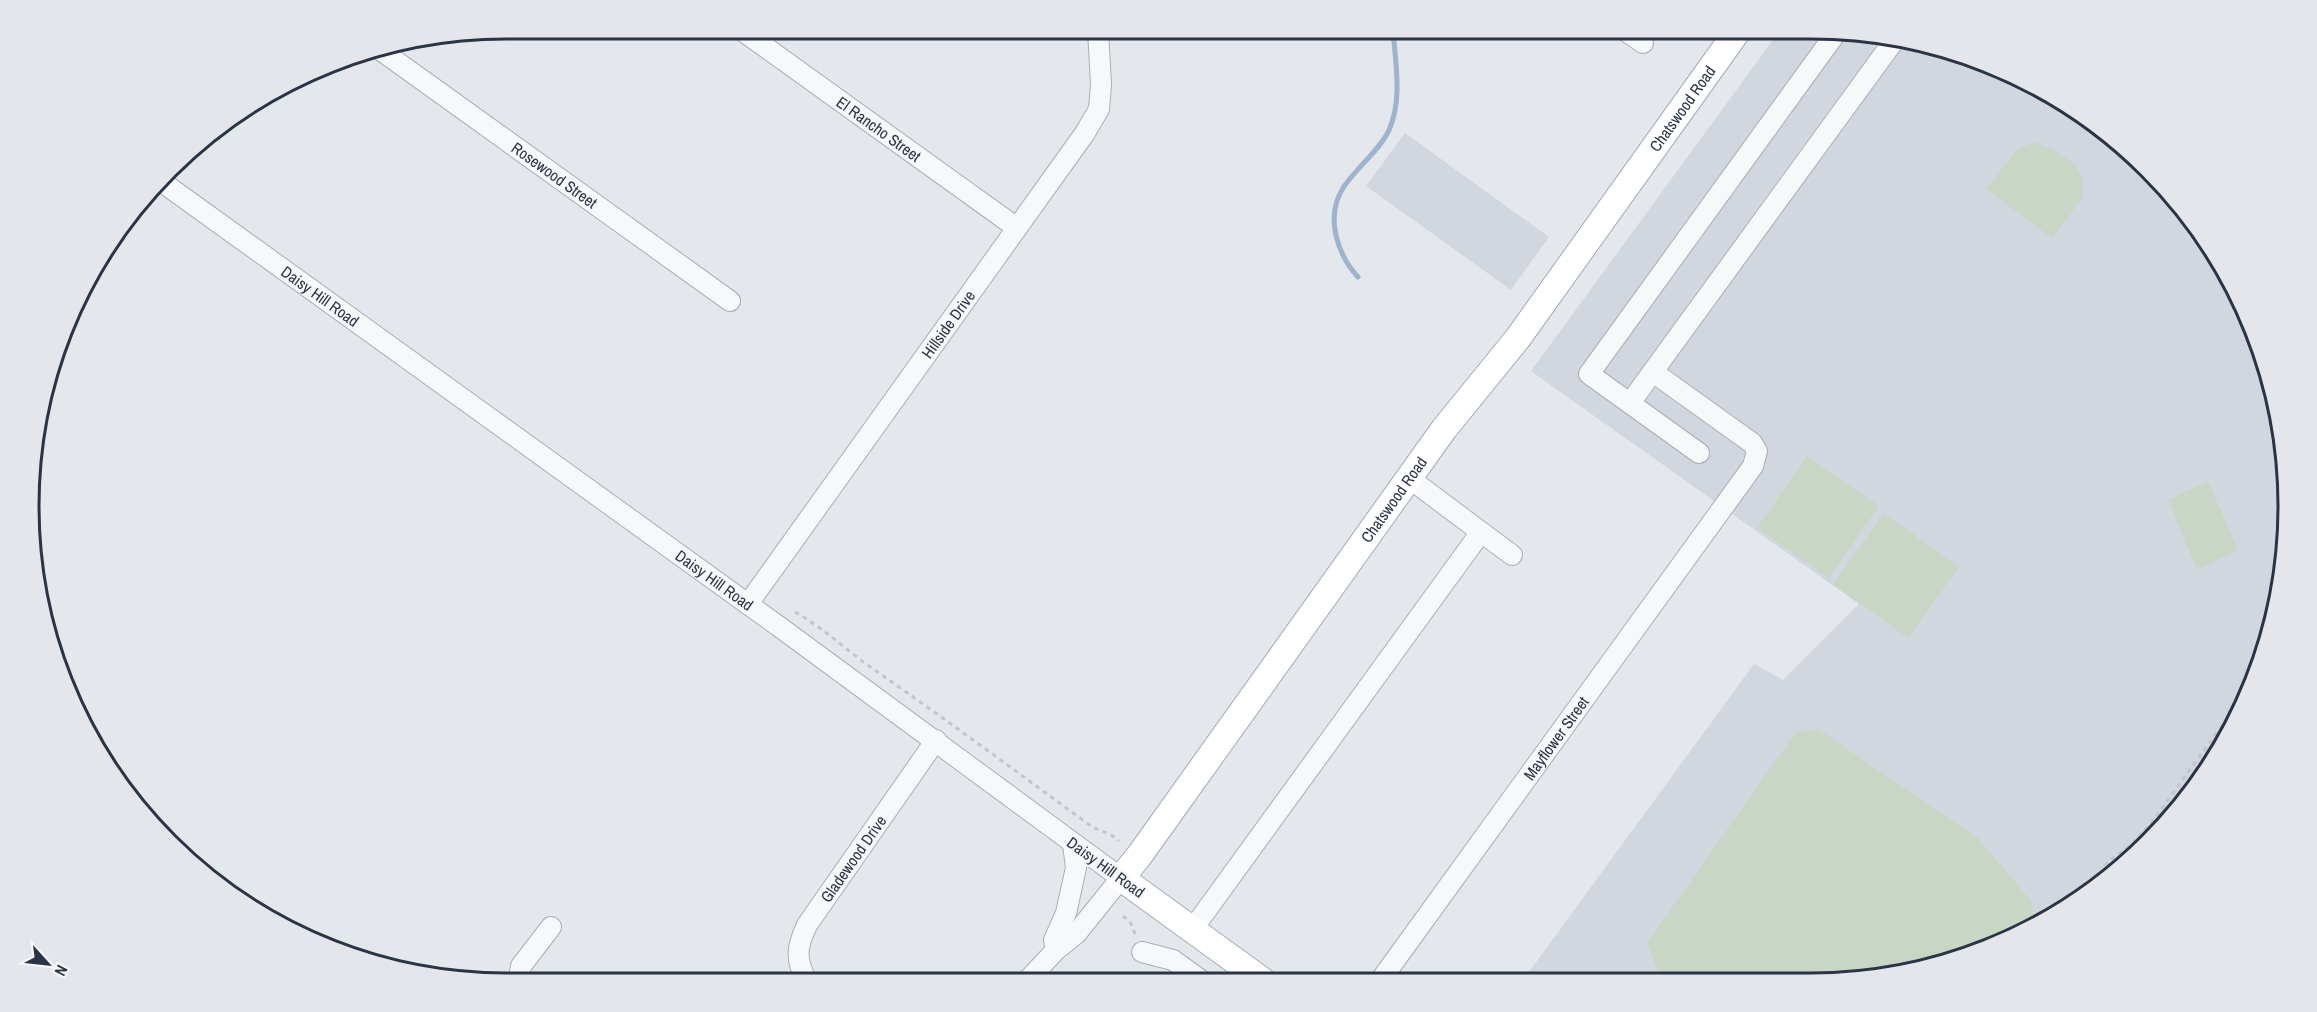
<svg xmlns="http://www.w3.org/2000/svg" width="2317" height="1012" viewBox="0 0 2317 1012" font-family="'Archivo Narrow',sans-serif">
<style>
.built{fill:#d2d6de}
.green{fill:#c9d6c5}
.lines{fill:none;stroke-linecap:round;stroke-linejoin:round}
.stream{stroke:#9fb4cc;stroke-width:5}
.minor-casing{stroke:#a9aeb7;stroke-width:22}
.major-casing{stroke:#a3abb8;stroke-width:28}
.path{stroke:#c2c5cb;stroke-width:3;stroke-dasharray:4.5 4.5;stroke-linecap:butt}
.minor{stroke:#f7f8fa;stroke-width:20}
.major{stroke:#fff;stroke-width:26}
.labels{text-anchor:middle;stroke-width:4.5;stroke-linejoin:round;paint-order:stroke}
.street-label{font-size:16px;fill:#2b3445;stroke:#f4f6f9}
.rim{fill:none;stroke:#2b3445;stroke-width:3}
</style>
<rect width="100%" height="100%" fill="#e4e7ec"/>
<g class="built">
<path d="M1781,29H1811L1965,54L2050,93L2126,147L2190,216L2239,295L2272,383L2287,475L2284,569L2263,660L2208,772L2102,885L1994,947L1874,979L1523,980L1754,664L1783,680L1859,604L1531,371Z"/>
<path d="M1405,133L1549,237L1511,290L1366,186Z"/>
</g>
<g class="green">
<path d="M2034,142L2054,150L2075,164L2083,180L2082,199L2052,238L1986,189L2018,149Z"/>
<path d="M1807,456L1879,506L1829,578L1757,528Z"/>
<path d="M2208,481L2238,550L2197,570L2168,500Z"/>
<path d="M1884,513L1959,567L1908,638L1833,584Z"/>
<path d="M1818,729L1978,838L2031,901L2035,923L1994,947L1874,979L1670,980L1658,971L1647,943L1795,733Z"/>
</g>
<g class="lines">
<path class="stream" d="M1358,277C1337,254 1325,217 1343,188C1355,169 1381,149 1389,130C1403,99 1395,61 1393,29"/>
<defs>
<g id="minor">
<path id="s1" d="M740,29L1017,228"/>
<path d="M1623,29L1643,43"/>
<path id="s2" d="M379,49L730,301"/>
<path id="s3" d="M162,182L781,628L1121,878L1076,934L1056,950L1026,982"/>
<path d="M1630,403L1893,42"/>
<path d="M1699,453L1589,374L1836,33"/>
<path d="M1481,532L1512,555"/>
<path id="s4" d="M748,604L1085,133L1099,109L1101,85L1098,29"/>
<path d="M1192,930L1481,532L1409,478"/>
<path d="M1056,950L1054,940L1066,913L1076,868L1073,844"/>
<path d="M1142,952L1173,960L1202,981"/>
<path id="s5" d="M1380,981L1753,466L1757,451L1752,443L1653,372"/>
<path d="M518,983L521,966L551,927"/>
<path id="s6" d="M808,983C795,960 796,948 807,925L936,740"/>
</g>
<g id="major">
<path id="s7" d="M1263,981L1121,878L1139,856L1444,429L1518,338L1739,29"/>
</g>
</defs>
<use href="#minor" class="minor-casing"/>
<use href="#major" class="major-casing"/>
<g class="path">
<path d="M795,612C822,627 844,648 869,666C944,718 1017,772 1091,826C1101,832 1112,833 1119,841"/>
<path d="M2092,890L2108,862L2132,844L2152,822L2249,688"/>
<path d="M1123,916L1130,922L1136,936"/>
</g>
<use href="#minor" class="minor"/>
<use href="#major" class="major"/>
</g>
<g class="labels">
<g class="street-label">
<text dy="6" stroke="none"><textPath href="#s7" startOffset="1128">Chatswood Road</textPath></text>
<text dy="6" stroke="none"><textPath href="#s1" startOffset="171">El Rancho Street</textPath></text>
<text dy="6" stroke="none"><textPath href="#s2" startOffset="216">Rosewood Street</textPath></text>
<text dy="6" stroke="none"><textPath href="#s3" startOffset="195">Daisy Hill Road</textPath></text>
<text dy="6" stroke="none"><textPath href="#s4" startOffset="344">Hillside Drive</textPath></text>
<text dy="6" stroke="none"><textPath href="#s7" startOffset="642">Chatswood Road</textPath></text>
<text dy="6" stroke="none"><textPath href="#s3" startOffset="681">Daisy Hill Road</textPath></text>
<text dy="6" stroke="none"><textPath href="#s5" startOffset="300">Mayflower Street</textPath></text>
<text dy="6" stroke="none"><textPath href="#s6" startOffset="142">Gladewood Drive</textPath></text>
<text transform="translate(1106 867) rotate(36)" y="6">Daisy Hill Road</text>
</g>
</g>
<path d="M0 0H2317V1012H0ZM506 39H1811A467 467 0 0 1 2278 506V506A467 467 0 0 1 1811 973H506A467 467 0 0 1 39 506V506A467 467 0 0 1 506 39Z" fill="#e4e6eb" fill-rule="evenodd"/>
<path class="rim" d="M506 39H1811A467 467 0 0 1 2278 506V506A467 467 0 0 1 1811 973H506A467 467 0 0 1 39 506V506A467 467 0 0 1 506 39Z"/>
<g transform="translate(48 964) rotate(117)" stroke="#f4f6f9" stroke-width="4.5" paint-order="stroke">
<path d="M0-4.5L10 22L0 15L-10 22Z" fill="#2b3445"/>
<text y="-9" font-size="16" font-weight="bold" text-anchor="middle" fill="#2b3445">N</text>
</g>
</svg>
